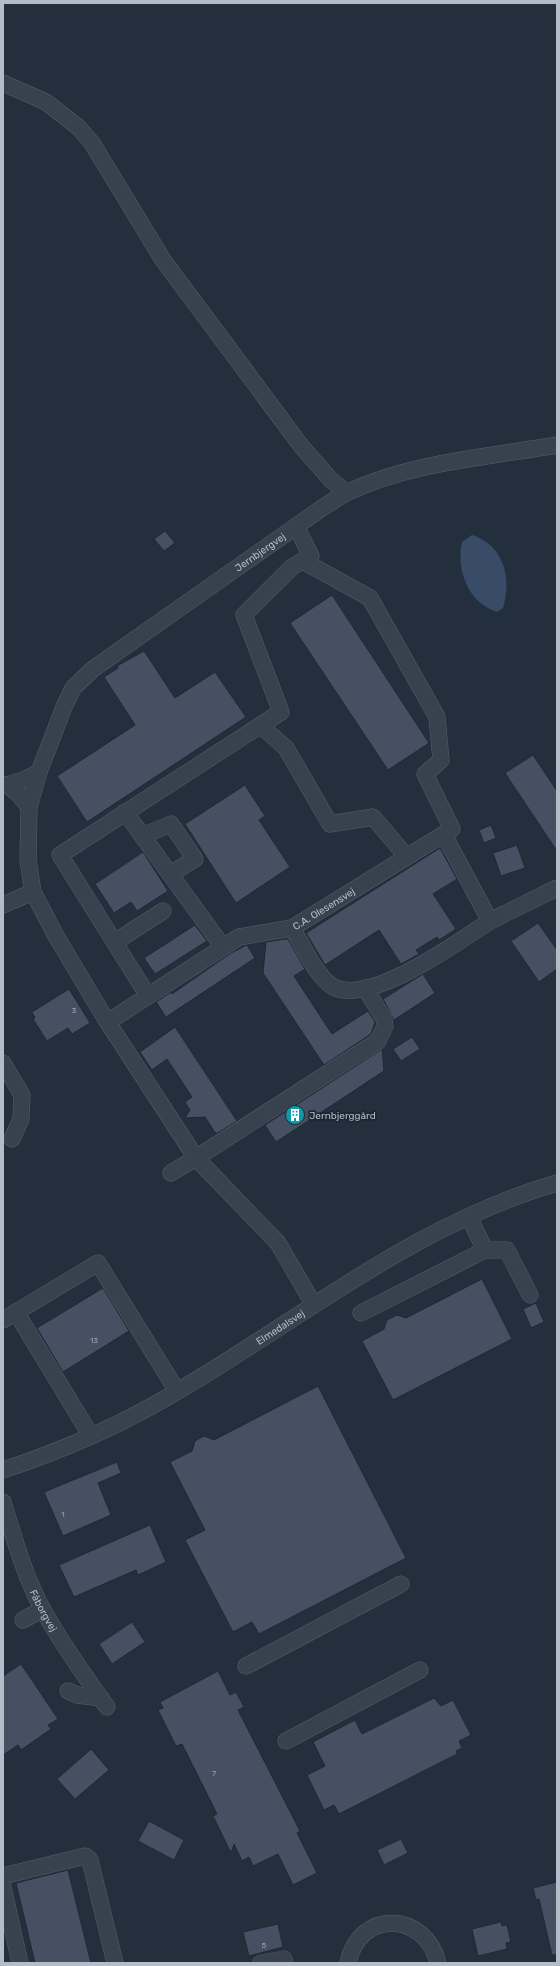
<svg xmlns="http://www.w3.org/2000/svg" width="560" height="1966" viewBox="0 0 560 1966" font-family="Rubik,sans-serif">
<style>
.water{fill:#394c67}
.building{fill:#455162;stroke:#1f2835}
.lines{fill:none;stroke-linecap:round;stroke-linejoin:round}
.minor-casing{stroke:#565f6c;stroke-width:17}
.minor{stroke:#38414e;stroke-width:16}
.labels{text-anchor:middle;stroke-width:3.5;stroke-linejoin:round;paint-order:stroke}
.number-label{font-size:8px;fill:#98a1af}
.street-label{font-size:10px;fill:#b4bcc9;stroke:#1d2633}
.poi-label{font-size:10px;fill:#b4bcc9;stroke:#1d2633;text-anchor:start}
</style>
<rect width="100%" height="100%" fill="#242f3e"/>
<path class="water" d="M472,535C504,545 512,579 503,608L497,612C468,603 456,570 462,542Z"/>
<g class="building">
<path d="M165,531L175,543L164,551L154,539Z"/>
<path d="M332,595L429,743L388,770L290,623Z"/>
<path d="M144,651L175,698L215,672L246,717L87,822L57,776L135,725L104,677L118,668L117,666Z"/>
<path d="M533,755L557,791V851L505,773Z"/>
<path d="M245,785L265,816L259,820L290,867L236,903L185,824Z"/>
<path d="M491,825L496,838L484,843L479,830Z"/>
<path d="M517,845L525,868L501,876L493,853Z"/>
<path d="M440,848L457,879L433,894L456,929L439,940L437,937L416,950L419,954L401,964L379,930L325,965L306,933Z"/>
<path d="M143,852L168,891L137,911L131,902L114,913L95,884Z"/>
<path d="M538,923L557,950V969L539,982L511,941Z"/>
<path d="M195,925L207,941L155,974L144,958Z"/>
<path d="M285,939H288L305,969L294,976L332,1034L368,1011L375,1022L371,1034L324,1065L263,973L266,942Z"/>
<path d="M247,945L255,958L166,1017L156,1002L171,992L172,994L231,953Z"/>
<path d="M423,974L435,993L394,1020L383,999Z"/>
<path d="M69,989L90,1023L72,1034L68,1028L47,1041L33,1019L35,1018L32,1012Z"/>
<path d="M175,1027L237,1121L216,1134L205,1117L185,1118L190,1110L185,1102L192,1097L167,1059L152,1070L140,1052Z"/>
<path d="M412,1037L420,1049L401,1061L393,1049Z"/>
<path d="M382,1049L384,1071L276,1142L265,1125Z"/>
<path d="M482,1279L512,1339L393,1400L362,1341L384,1329L387,1320L397,1315L406,1318Z"/>
<path d="M103,1288L129,1331L63,1372L37,1328Z"/>
<path d="M536,1303L544,1322L531,1328L523,1309Z"/>
<path d="M318,1386L406,1558L259,1634L252,1622L233,1632L185,1540L205,1530L170,1462L192,1451L195,1441L204,1436L214,1440Z"/>
<path d="M117,1462L121,1473L98,1483L111,1515L63,1536L44,1492Z"/>
<path d="M150,1525L166,1562L138,1575L136,1570L74,1597L59,1565Z"/>
<path d="M132,1622L145,1642L112,1664L99,1644Z"/>
<path d="M21,1664L58,1719L48,1725L51,1729L21,1750L18,1745L3,1755V1676Z"/>
<path d="M218,1671L230,1695L236,1692L244,1707L238,1710L300,1831L297,1833L317,1873L293,1885L278,1854L253,1866L249,1857L242,1861L234,1844L231,1853L213,1816L217,1814L182,1744L176,1746L158,1710L163,1708L160,1702Z"/>
<path d="M434,1698L441,1706L453,1700L471,1735L459,1741L462,1748L456,1751L457,1754L339,1814L334,1805L324,1810L307,1775L325,1766L313,1742L355,1720L362,1734Z"/>
<path d="M91,1749L109,1770L75,1799L57,1779Z"/>
<path d="M149,1821L184,1840L174,1860L138,1841Z"/>
<path d="M401,1839L408,1853L384,1865L377,1850Z"/>
<path d="M68,1870L91,1963H35L16,1883Z"/>
<path d="M557,1882V1955H552L539,1899L536,1900L533,1888Z"/>
<path d="M501,1922L502,1926L507,1925L511,1942L506,1943L507,1949L478,1956L472,1929Z"/>
<path d="M278,1924L283,1947L249,1956L243,1932Z"/>
</g>
<g class="lines">
<defs>
<g id="minor">
<path d="M3,83L46,102L78,127L92,143L163,260L302,447L331,480L347,493"/>
<path d="M260,725L286,748L330,824L373,817L407,857"/>
<path d="M3,784C14,786 22,799 29,807"/>
<path d="M7,785L26,779L39,772"/>
<path d="M125,812L223,947"/>
<path d="M142,836L171,824L195,859L170,874"/>
<path d="M3,905L33,892"/>
<path d="M490,921L557,888"/>
<path d="M292,928C302,944 316,976 332,986C367,1008 460,941 490,921L444,835"/>
<path d="M115,942L163,911"/>
<path d="M148,996L60,855L281,712L244,615L292,567L311,556L296,526"/>
<path id="s1" d="M108,1022L239,937L292,928L452,829L425,774L441,760L437,717L370,598L303,561"/>
<path d="M3,1063L22,1095L21,1119L12,1139"/>
<path d="M171,1173L196,1158L378,1041L385,1026L384,1019L365,988"/>
<path d="M485,1250H507L530,1295"/>
<path id="s2" d="M314,1305L278,1243L196,1158L105,1018L56,936L33,892L28,860L29,807L39,772L64,707L73,688L93,669L322,508C331,503 339,496 348,492C413,462 487,457 557,445"/>
<path d="M16,1312L91,1436"/>
<path d="M361,1313L485,1250L469,1217"/>
<path d="M3,1320L98,1263L177,1391"/>
<path id="s3" d="M3,1470C64,1450 123,1424 178,1391C301,1319 417,1223 557,1183"/>
<path id="s4" d="M3,1502C14,1538 25,1577 43,1610C62,1644 84,1675 107,1707"/>
<path d="M23,1620L43,1609"/>
<path d="M246,1666L401,1584"/>
<path d="M68,1691L77,1695L101,1698"/>
<path d="M286,1741L420,1670"/>
<path d="M3,1876L85,1856L90,1860L115,1963"/>
<path d="M3,1887L20,1963"/>
<path d="M261,1963L284,1959L285,1963"/>
<path d="M348,1963C359,1909 425,1911 438,1963"/>
</g>
</defs>
<use href="#minor" class="minor-casing"/>
<use href="#minor" class="minor"/>
</g>
<defs>
<symbol id="building-disc" viewBox="-11 -11 22 22"><circle r="9.5" fill="#0f9aa8" stroke="#1d2633"/><path d="M-4-6H4V6H1V3H-1V6H-4ZM-2.5-4.3h1.7v1.8h-1.7ZM.8-4.3h1.7v1.8H.8ZM-2.5-1h1.7V.8h-1.7ZM.8-1h1.7V.8H.8Z" fill="#fff"/></symbol>
</defs>
<g fill-rule="evenodd">
<use href="#building-disc" x="284" y="1104" width="22" height="22"/>
</g>
<g class="labels">
<g class="number-label">
<text x="74" y="1013">3</text>
<text x="94" y="1343">13</text>
<text x="63" y="1517">1</text>
<text x="214" y="1776">7</text>
<text x="264" y="1948">5</text>
</g>
<g class="street-label">
<text dy="4" stroke="none"><textPath href="#s2" startOffset="946">Jernbjergvej</textPath></text>
<text dy="4" stroke="none"><textPath href="#s1" startOffset="247">C.A. Olesensvej</textPath></text>
<text dy="4" stroke="none"><textPath href="#s3" startOffset="313">Elmedalsvej</textPath></text>
<text dy="4" stroke="none"><textPath href="#s4" startOffset="116">Fåborgvej</textPath></text>
</g>
<g class="poi-label">
<text x="309" y="1119">Jernbjerggård</text>
</g>
</g>
<rect width="560" height="1966" fill="none" stroke="#b4bcc9" stroke-width="8"/>
</svg>
